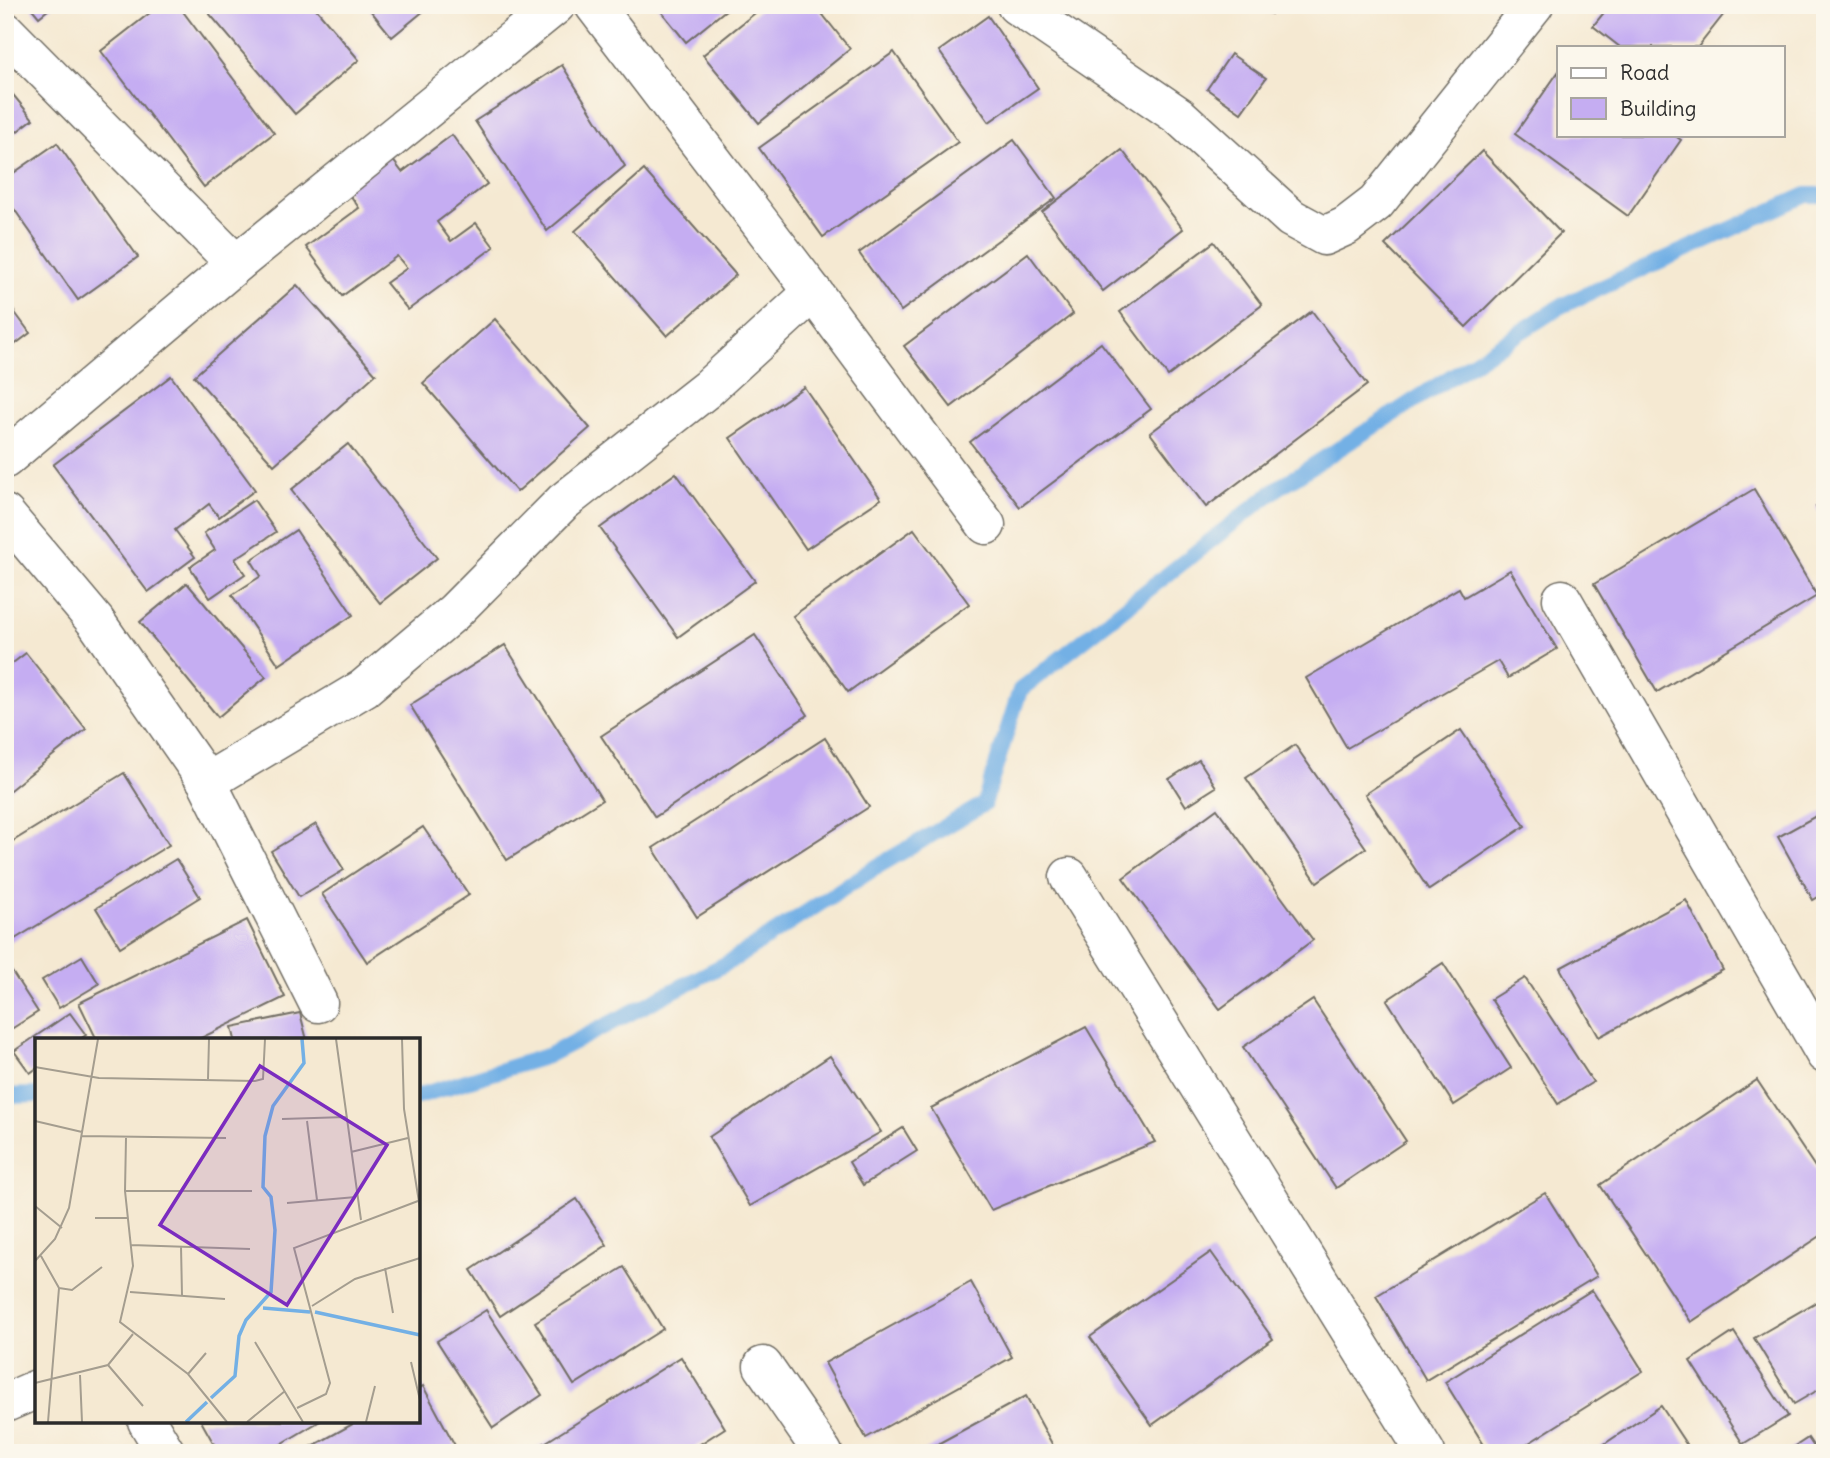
<svg xmlns="http://www.w3.org/2000/svg" width="1830" height="1458" viewBox="0 0 1830 1458" font-family="Delius,sans-serif">
<style>
.lines{fill:none;stroke-linecap:round;stroke-linejoin:round}
.stream{stroke:#73b0e5;stroke-width:16}
.building{fill:#c5adf2}
.minor-casing{stroke:#726e65;stroke-width:41}
.minor{stroke:#fff;stroke-width:38}
.inset-river{fill:none;stroke:#73b0e5;stroke-width:3.5}
.inset-road{fill:none;stroke:#a49d8f;stroke-width:2}
.view{fill:#7b2cbf;fill-opacity:0.15;stroke:#7b2cbf;stroke-width:3.5}
.inset-edge{fill:none;stroke:#2b2b2b;stroke-width:3.5}
</style>
<rect width="100%" height="100%" fill="#fbf7ec"/>
<filter id="ink" filterUnits="userSpaceOnUse"><feTurbulence type="fractalNoise" baseFrequency=".0143" numOctaves="2"/><feDisplacementMap in="SourceGraphic" scale="14" xChannelSelector="R" yChannelSelector="G"/><feConvolveMatrix kernelMatrix="1 2 1 2 8 2 1 2 1" color-interpolation-filters="sRGB"/></filter>
<filter id="wash" filterUnits="userSpaceOnUse"><feTurbulence type="fractalNoise" baseFrequency=".00686" numOctaves="4" result="noise"/><feDisplacementMap in="SourceGraphic" scale="28" xChannelSelector="R" yChannelSelector="G"/><feGaussianBlur stdDeviation="1.57" result="paint"/><feColorMatrix in="noise" values="0 0 0 0 0 0 0 0 0 0 0 0 0 0 0 0 0 1.4 0 .05"/><feComposite in="paint" operator="in"/></filter>
<g filter="url(#wash)">
<rect width="100%" height="100%" fill="#f5e9d2"/>
<g class="lines">
<g class="stream">
<path d="M5,1096L37,1095"/>
<path d="M418,1096L547,1056L731,961L878,866L984,804L1020,690L1278,488L1561,306L1806,195H1825"/>
</g>
</g>
<g id="blocks">
<g class="building">
<path d="M29,5H54L39,17Z"/>
<path d="M160,5H178L274,133L204,187L101,51Z"/>
<path d="M202,5H313L359,60L295,114Z"/>
<path d="M366,5H431L392,37Z"/>
<path d="M656,5H732L686,42Z"/>
<path d="M765,5H815L850,49L759,123L703,55Z"/>
<path d="M1257,5H1277L1271,14Z"/>
<path d="M1610,5H1731L1698,47H1620L1593,26Z"/>
<path d="M988,16L1038,88L989,122L939,51Z"/>
<path d="M894,52L958,142L823,237L759,148Z"/>
<path d="M1231,54L1266,78L1241,113L1207,89Z"/>
<path d="M562,65L625,166L547,231L475,121Z"/>
<path d="M1559,71V135H1674L1681,140L1628,216L1515,134Z"/>
<path d="M5,85L33,119L5,141Z"/>
<path d="M452,135L487,184L437,222L451,241L476,223L494,247L408,310L386,283L407,268L397,256L342,296L306,247L359,208L342,183L386,151L402,172Z"/>
<path d="M1014,140L1056,198L901,311L859,253Z"/>
<path d="M57,143L138,257L78,300L5,196V179Z"/>
<path d="M1122,150L1183,229L1103,291L1042,212Z"/>
<path d="M1482,151L1561,233L1466,327L1385,245Z"/>
<path d="M644,170L736,275L667,336L575,231Z"/>
<path d="M1214,242L1262,305L1168,376L1120,312Z"/>
<path d="M1028,253L1073,314L951,407L904,346Z"/>
<path d="M297,285L376,374L274,465L194,376Z"/>
<path d="M5,299L30,333L5,352Z"/>
<path d="M1312,311L1367,385L1206,507L1150,433Z"/>
<path d="M495,319L590,428L517,492L423,383Z"/>
<path d="M1101,343L1151,409L1020,507L970,442Z"/>
<path d="M171,376L255,490L219,517L209,504L175,530L195,557L148,592L53,465Z"/>
<path d="M804,387L881,499L806,549L730,438Z"/>
<path d="M348,444L437,558L380,603L291,490Z"/>
<path d="M676,473L755,581L678,637L600,528Z"/>
<path d="M1754,489L1817,596L1657,692L1594,584Z"/>
<path d="M254,500L276,532L235,559L245,574L210,598L190,567L215,550L204,533Z"/>
<path d="M1825,503V525L1816,507Z"/>
<path d="M914,529L969,604L848,692L793,616Z"/>
<path d="M296,530L353,615L279,665L232,595L261,576L251,560Z"/>
<path d="M1510,570L1557,649L1508,678L1498,661L1347,748L1306,678L1459,588L1464,597Z"/>
<path d="M187,583L266,677L218,717L140,622Z"/>
<path d="M755,635L808,715L655,817L601,736Z"/>
<path d="M505,645L602,800L507,860L410,705Z"/>
<path d="M26,653L86,729L5,794V669Z"/>
<path d="M1461,730L1525,826L1429,890L1365,794Z"/>
<path d="M825,738L869,807L697,917L653,848Z"/>
<path d="M1295,745L1366,848L1317,882L1246,778Z"/>
<path d="M1199,760L1216,787L1186,806L1169,779Z"/>
<path d="M124,773L169,845L5,945V846Z"/>
<path d="M1217,809L1313,940L1220,1009L1123,878Z"/>
<path d="M1825,811V893L1813,900L1778,837Z"/>
<path d="M316,824L344,870L299,897L271,851Z"/>
<path d="M423,827L469,895L367,962L322,894Z"/>
<path d="M176,859L200,897L120,947L96,908Z"/>
<path d="M1686,900L1723,970L1599,1037L1560,968Z"/>
<path d="M247,920L285,997L197,1040H97L79,1003Z"/>
<path d="M82,956L99,984L59,1008L42,980Z"/>
<path d="M5,961L38,1012L5,1033Z"/>
<path d="M1443,963L1511,1068L1454,1105L1387,1000Z"/>
<path d="M1525,978L1593,1082L1558,1104L1491,999Z"/>
<path d="M1313,1000L1406,1141L1336,1188L1243,1047Z"/>
<path d="M70,1013L86,1035L79,1040H37V1068L30,1073L14,1051Z"/>
<path d="M300,1013L307,1040H235L232,1027Z"/>
<path d="M1086,1027L1155,1142L991,1210L931,1108Z"/>
<path d="M830,1056L881,1132L750,1206L709,1137Z"/>
<path d="M1757,1080L1825,1182V1233L1691,1322L1600,1185Z"/>
<path d="M903,1128L917,1151L863,1185L849,1162Z"/>
<path d="M1545,1193L1597,1276L1426,1380L1376,1296Z"/>
<path d="M577,1199L607,1245L500,1316L471,1270Z"/>
<path d="M1211,1252L1273,1339L1152,1425L1090,1337Z"/>
<path d="M624,1267L663,1329L574,1385L535,1322Z"/>
<path d="M971,1282L1012,1357L866,1438L825,1363Z"/>
<path d="M1592,1290L1643,1371L1513,1453H1489L1445,1382Z"/>
<path d="M1825,1297V1386L1794,1404L1754,1338Z"/>
<path d="M486,1310L542,1395L493,1428L437,1341Z"/>
<path d="M1734,1332L1788,1416L1743,1444L1690,1361Z"/>
<path d="M681,1357L725,1428L686,1453H537L535,1449Z"/>
<path d="M423,1386L459,1453H300L358,1421H418V1389Z"/>
<path d="M1026,1396L1057,1453H921Z"/>
<path d="M1661,1406L1692,1453H1591Z"/>
<path d="M201,1421H320L266,1453H219Z"/>
<path d="M1808,1438L1818,1453H1785Z"/>
</g>
</g>
</g>
<g filter="url(#ink)">
<use href="#blocks" fill-opacity="0" stroke="#726e65" stroke-width="2"/>
<g class="lines">
<defs>
<g id="minor">
<path d="M594,5L813,292L986,525"/>
<path d="M1016,5L1179,116L1291,218L1324,236L1346,226L1376,203L1534,5"/>
<path d="M5,31L236,264"/>
<path d="M5,459L236,264L556,5"/>
<path d="M5,514L96,622L207,782L318,1003"/>
<path d="M1562,599L1825,1054"/>
<path d="M207,782L364,688L454,612L563,502L707,389L813,292"/>
<path d="M1069,877L1426,1453"/>
<path d="M763,1366L823,1453"/>
<path d="M5,1403L37,1389"/>
<path d="M147,1421L166,1453"/>
</g>
</defs>
<use href="#minor" class="minor-casing"/>
<use href="#minor" class="minor"/>
</g>
</g>
<g transform="translate(35 1038)">
<rect width="385" height="385" fill="#f5e9d2"/>
<path class="inset-river" d="M228,270L275,274M280,274L385,297M176,360L200,338L204,298L211,282L236,254L240,192L236,159L228,149L230,98L238,68L269,25L267,1M151,384L172,364"/>
<path class="inset-road" d="M301,1L326,182M367,1L369,71L385,170M0,29L64,40L220,43L228,41L230,1M173,41L174,1M247,81L311,79M0,83L47,94M272,83L282,162M47,98L191,100M91,100L90,153L98,228L85,284L153,336L192,384M316,114L373,100M90,153H217M252,165L321,159M0,168L27,190M60,180H92M96,207L215,211M146,208L147,257M6,218L24,250L13,384M0,223L20,201L34,170L63,1M350,230L358,275M24,250L37,252L67,229M95,254L190,261M277,268L320,241L385,220M220,304L268,384M376,324L385,362M73,327L108,368M153,336L171,315M45,337L47,384M0,345L73,327L98,296M262,370L291,356L295,345L259,210L383,163M212,384L250,353M331,384L340,348"/>
<path class="view" d="M225,28L352,107L252,267L125,187Z"/>
<rect width="385" height="385" class="inset-edge"/>
</g>
<rect width="1830" height="1458" fill="none" stroke="#fbf7ec" stroke-width="28"/>
<rect x="1557" y="46" width="228" height="91" fill="#fbf7ec" stroke="#a8a59f" stroke-width="2"/>
<rect x="1571" y="68" width="35" height="10" fill="#ffffff" stroke="#a8a59f" stroke-width="2"/>
<text x="1620" y="80" font-size="21" fill="#2b2b2b">Road</text>
<rect x="1571" y="98" width="35" height="21" fill="#c5adf2" stroke="#a8a59f" stroke-width="2"/>
<text x="1620" y="116" font-size="21" fill="#2b2b2b">Building</text>
</svg>
